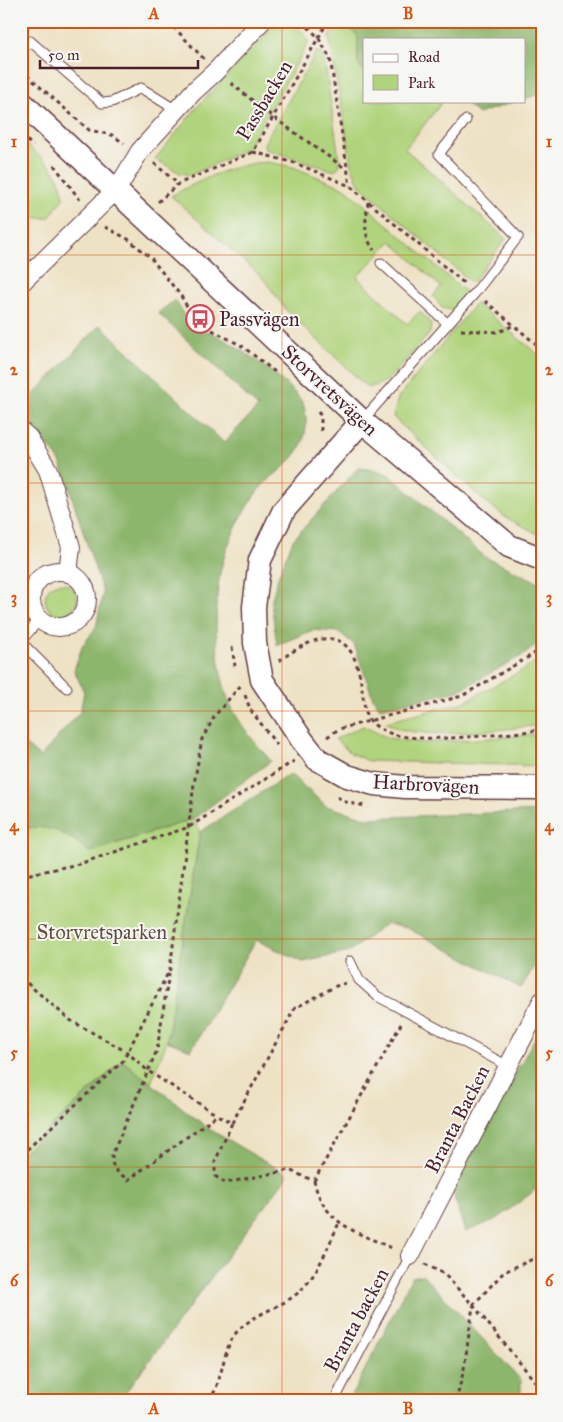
<svg xmlns="http://www.w3.org/2000/svg" width="563" height="1422" viewBox="0 0 563 1422" font-family="'IM FELL Great Primer',serif">
<style>
.green{fill:#b0d47d;stroke:#7d7a54}
.forest{fill:#8cb66c;stroke:#6b6a4c}
.lines{fill:none;stroke-linecap:round;stroke-linejoin:round}
.service-casing{stroke:#633c42;stroke-width:11}
.minor-casing{stroke:#633c42;stroke-width:20}
.tertiary-casing{stroke:#633c42;stroke-width:25}
.path{stroke:#633c42;stroke-width:3;stroke-dasharray:4 4;stroke-linecap:butt}
.service{stroke:#fff;stroke-width:9}
.minor{stroke:#fff;stroke-width:18}
.tertiary{stroke:#fff;stroke-width:22}
.tertiary-bridge-casing{stroke:#633c42;stroke-width:25;stroke-linecap:butt}
.tertiary-bridge{stroke:#fff;stroke-width:22}
.grid{fill:none;stroke:#d8530f;stroke-width:1;stroke-opacity:0.55}
.labels{text-anchor:middle;stroke-width:4;stroke-linejoin:round;paint-order:stroke}
.street-label{font-size:20px;fill:#4a1f2b;stroke:#f6f6f2}
.poi-label{font-size:20px;fill:#4a1f2b;stroke:#f6f6f2;text-anchor:start}
.park-label{font-size:20px;fill:#644c40;stroke:#f6f6f2}
.neatline{fill:none;stroke:#d8530f;stroke-width:2}
.grid-label{font-size:16px;text-anchor:middle;font-weight:bold;fill:#d8530f}
</style>
<rect width="100%" height="100%" fill="#f6f6f2"/>
<filter id="ink" filterUnits="userSpaceOnUse"><feTurbulence type="fractalNoise" baseFrequency=".02" numOctaves="2"/><feDisplacementMap in="SourceGraphic" scale="10" xChannelSelector="R" yChannelSelector="G"/><feConvolveMatrix kernelMatrix="1 2 1 2 8 2 1 2 1" color-interpolation-filters="sRGB"/></filter>
<filter id="wash" filterUnits="userSpaceOnUse"><feTurbulence type="fractalNoise" baseFrequency=".0096" numOctaves="4" result="noise"/><feDisplacementMap in="SourceGraphic" scale="20" xChannelSelector="R" yChannelSelector="G"/><feGaussianBlur stdDeviation="1.12" result="paint"/><feColorMatrix in="noise" values="0 0 0 0 0 0 0 0 0 0 0 0 0 0 0 0 0 1.4 0 .05"/><feComposite in="paint" operator="in"/></filter>
<g filter="url(#wash)">
<rect width="100%" height="100%" fill="#eee2c4"/>
<g class="green">
<path d="M278,21H293L307,37L308,44L247,149L191,175L180,173L155,159L198,106Z"/>
<path d="M338,21H345L358,36V64L364,71V101H443L405,149L506,239L472,283L360,186L352,167L329,36Z"/>
<path d="M317,51L324,57L340,165L335,171L265,149L264,143Z"/>
<path d="M21,140C44,161 58,166 64,197L49,218H29L21,212Z"/>
<path d="M268,162L293,167L345,188L467,293L453,310L442,308L433,296L441,287L391,241L357,277L407,324L420,311L431,324L430,333L387,381L368,388L287,311L262,277L171,196C201,180 234,163 268,162Z"/>
<path d="M476,303L542,358V536L505,517L481,498L393,417L398,398Z"/>
<circle cx="61" cy="599" r="16"/>
<path d="M542,658V725C508,728 410,744 386,722L462,703L523,670Z"/>
<path d="M363,726L388,738L424,743L542,734V766L369,761L352,754L335,739Z"/>
<path d="M193,819L200,832L167,1041L151,1083L122,1061L21,1155V829C51,823 67,834 90,852Z"/>
</g>
<g class="forest">
<path d="M345,21H542V93L524,99V39H364V71L358,64V36Z"/>
<path d="M463,101H516L478,114Z"/>
<path d="M175,300C180,307 185,320 191,325C197,330 209,331 216,335C237,346 290,382 302,402C308,413 307,432 302,443C293,466 267,476 254,496C240,516 227,544 221,568C213,608 214,669 231,706C241,727 256,744 271,761L193,819L90,852C67,834 51,823 21,829V741L40,757L80,712L84,692L74,670L82,647L96,627L103,593L61,463L21,408L100,325L224,443L258,407L158,313Z"/>
<path d="M358,468L377,470L389,475L485,557L542,584V640L525,654L458,691L380,708L373,698L354,644L338,632L313,630L277,645L271,602L279,574L293,540Z"/>
<path d="M290,774L326,806L366,818L542,811V954L521,988L407,928L386,924L349,952L303,962L256,940L191,1050L167,1041L200,832Z"/>
<path d="M542,1025V1171L534,1191L497,1219L465,1232L452,1190Z"/>
<path d="M123,1061L209,1129L288,1175L119,1401H21V1155Z"/>
<path d="M423,1275L521,1380V1401H349L412,1277Z"/>
</g>
</g>
<g filter="url(#ink)">
<g class="lines">
<defs>
<g id="service">
<path d="M21,50L30,41L102,103L112,102L141,88L176,110"/>
<path d="M381,263L448,324"/>
<path d="M362,421L475,293L518,237L439,154L466,120"/>
<path d="M21,641L40,619"/>
<path d="M21,642L67,688"/>
<path d="M350,961L359,980L377,996L508,1066"/>
<path d="M334,1401L410,1256"/>
</g>
<g id="minor">
<path d="M21,283L117,189L140,151L193,92L216,71L262,21"/>
<path d="M21,431L28,437L48,470L71,547L68,573"/>
<circle cx="59" cy="599" r="28"/>
<path d="M410,1256L542,1001"/>
</g>
<g id="tertiary">
<path d="M21,102L362,421L509,546L542,559"/>
<path d="M302,740L262,680L255,643L254,607L260,560L284,510L362,421"/>
<path d="M317,759L347,776L374,784L405,787L542,788"/>
</g>
</defs>
<use href="#service" class="service-casing"/>
<use href="#minor" class="minor-casing"/>
<use href="#tertiary" class="tertiary-casing"/>
<g class="path">
<path d="M168,21L204,59"/>
<path d="M302,21L318,37L330,58L350,186"/>
<path d="M21,70L89,130L112,135L124,143"/>
<path d="M231,83L273,117L346,169"/>
<path d="M21,135L33,146"/>
<path d="M253,152L295,163L350,186L465,284"/>
<path d="M154,163L178,184"/>
<path d="M54,165L80,200"/>
<path d="M158,202L178,184L253,152L328,21"/>
<path d="M368,202C366,220 362,234 374,250"/>
<path d="M105,227L128,239L150,257L181,296L195,321L242,346L275,372"/>
<path d="M485,301L542,349"/>
<path d="M461,330L499,332L514,325"/>
<path d="M318,412L321,416V434"/>
<path d="M232,647L235,666"/>
<path d="M279,661C314,635 349,622 360,677C363,690 363,707 368,718C370,723 379,728 383,730C410,747 508,733 542,730"/>
<path d="M245,695L250,709L279,748"/>
<path d="M327,737L339,729L462,696L542,649"/>
<path d="M337,797L348,803L366,806"/>
<path d="M21,876L79,864L189,827L294,761"/>
<path d="M169,973L157,1050L112,1155L113,1168L128,1180L217,1115L232,1123L215,1162V1176L225,1183L289,1170L314,1181C324,1224 356,1232 392,1248"/>
<path d="M21,978L70,1020L127,1052L148,1071L217,1115"/>
<path d="M232,1123L295,1008L336,986L346,983"/>
<path d="M21,1155L123,1061L170,969L194,784L202,739L216,714L242,684"/>
<path d="M314,1181L401,1024"/>
<path d="M425,1264L444,1274L473,1305L542,1390"/>
<path d="M473,1305L504,1272L542,1255"/>
<path d="M209,1401C223,1381 221,1357 233,1337C247,1315 280,1309 299,1292C318,1275 328,1246 339,1223"/>
<path d="M456,1401L464,1369L473,1306"/>
</g>
<use href="#service" class="service"/>
<use href="#minor" class="minor"/>
<use href="#tertiary" class="tertiary"/>
<defs>
<path id="tertiary-bridge" d="M302,740L317,759"/>
</defs>
<use href="#tertiary-bridge" class="tertiary-bridge-casing"/>
<use href="#tertiary-bridge" class="tertiary-bridge"/>
</g>
</g>
<path class="grid" d="M282,21V1401M21,255H542M21,483H542M21,711H542M21,939H542M21,1167H542"/>
<defs>
<symbol id="bus-ring" viewBox="-11 -11 22 22"><circle r="9.5" fill="#f6f6f2" stroke="#d1495b" stroke-width="1.5"/><path d="M-5-6H5V4H4V6H2V4H-2V6H-4V4H-5ZM-3.5-4V0h7V-4ZM-3.5 1.2v1.5H-2V1.2ZM2 1.2v1.5H3.5V1.2Z" fill="#d1495b"/></symbol>
</defs>
<g fill-rule="evenodd">
<use href="#bus-ring" x="184" y="303" width="32" height="32"/>
</g>
<g class="labels">
<g class="street-label">
<text transform="translate(264 100) rotate(-59)" y="7">Passbacken</text>
<text transform="translate(330 390) rotate(43)" y="7">Storvretsvägen</text>
<text transform="translate(426 784) rotate(3)" y="7">Harbrovägen</text>
<text transform="translate(457 1119) rotate(-63)" y="7">Branta Backen</text>
<text transform="translate(356 1320) rotate(-62)" y="7">Branta backen</text>
</g>
<g class="poi-label">
<text x="219" y="326">Passvägen</text>
</g>
<g class="park-label">
<text x="102" y="939">Storvretsparken</text>
</g>
</g>
<rect width="563" height="1422" fill="none" stroke="#f6f6f2" stroke-width="55"/>
<rect x="363" y="38" width="162" height="65" fill="#f6f6f2" stroke="#b1a0a2"/>
<rect x="373" y="54" width="25" height="8" fill="#ffffff" stroke="#b1a0a2"/>
<text x="408" y="62" font-size="15" fill="#4a1f2b">Road</text>
<rect x="373" y="75" width="25" height="15" fill="#b0d47d" stroke="#b1a0a2"/>
<text x="408" y="88" font-size="15" fill="#4a1f2b">Park</text>
<path d="M40 60v8h158v-8" fill="none" stroke="#4a1f2b" stroke-width="2.5"/>
<text x="48" y="60" font-size="15" fill="#4a1f2b" stroke="#f6f6f2" stroke-width="4" paint-order="stroke">50 m</text>
<rect x="28" y="28" width="508" height="1366" class="neatline"/>
<g class="grid-label">
<text x="154" y="19">A</text>
<text x="408" y="19">B</text>
<text x="14" y="147">1</text>
<text x="549" y="147">1</text>
<text x="14" y="375">2</text>
<text x="549" y="375">2</text>
<text x="14" y="603">3</text>
<text x="549" y="603">3</text>
<text x="14" y="831">4</text>
<text x="549" y="831">4</text>
<text x="14" y="1058">5</text>
<text x="549" y="1058">5</text>
<text x="14" y="1286">6</text>
<text x="549" y="1286">6</text>
<text x="154" y="1414">A</text>
<text x="408" y="1414">B</text>
</g>
</svg>
